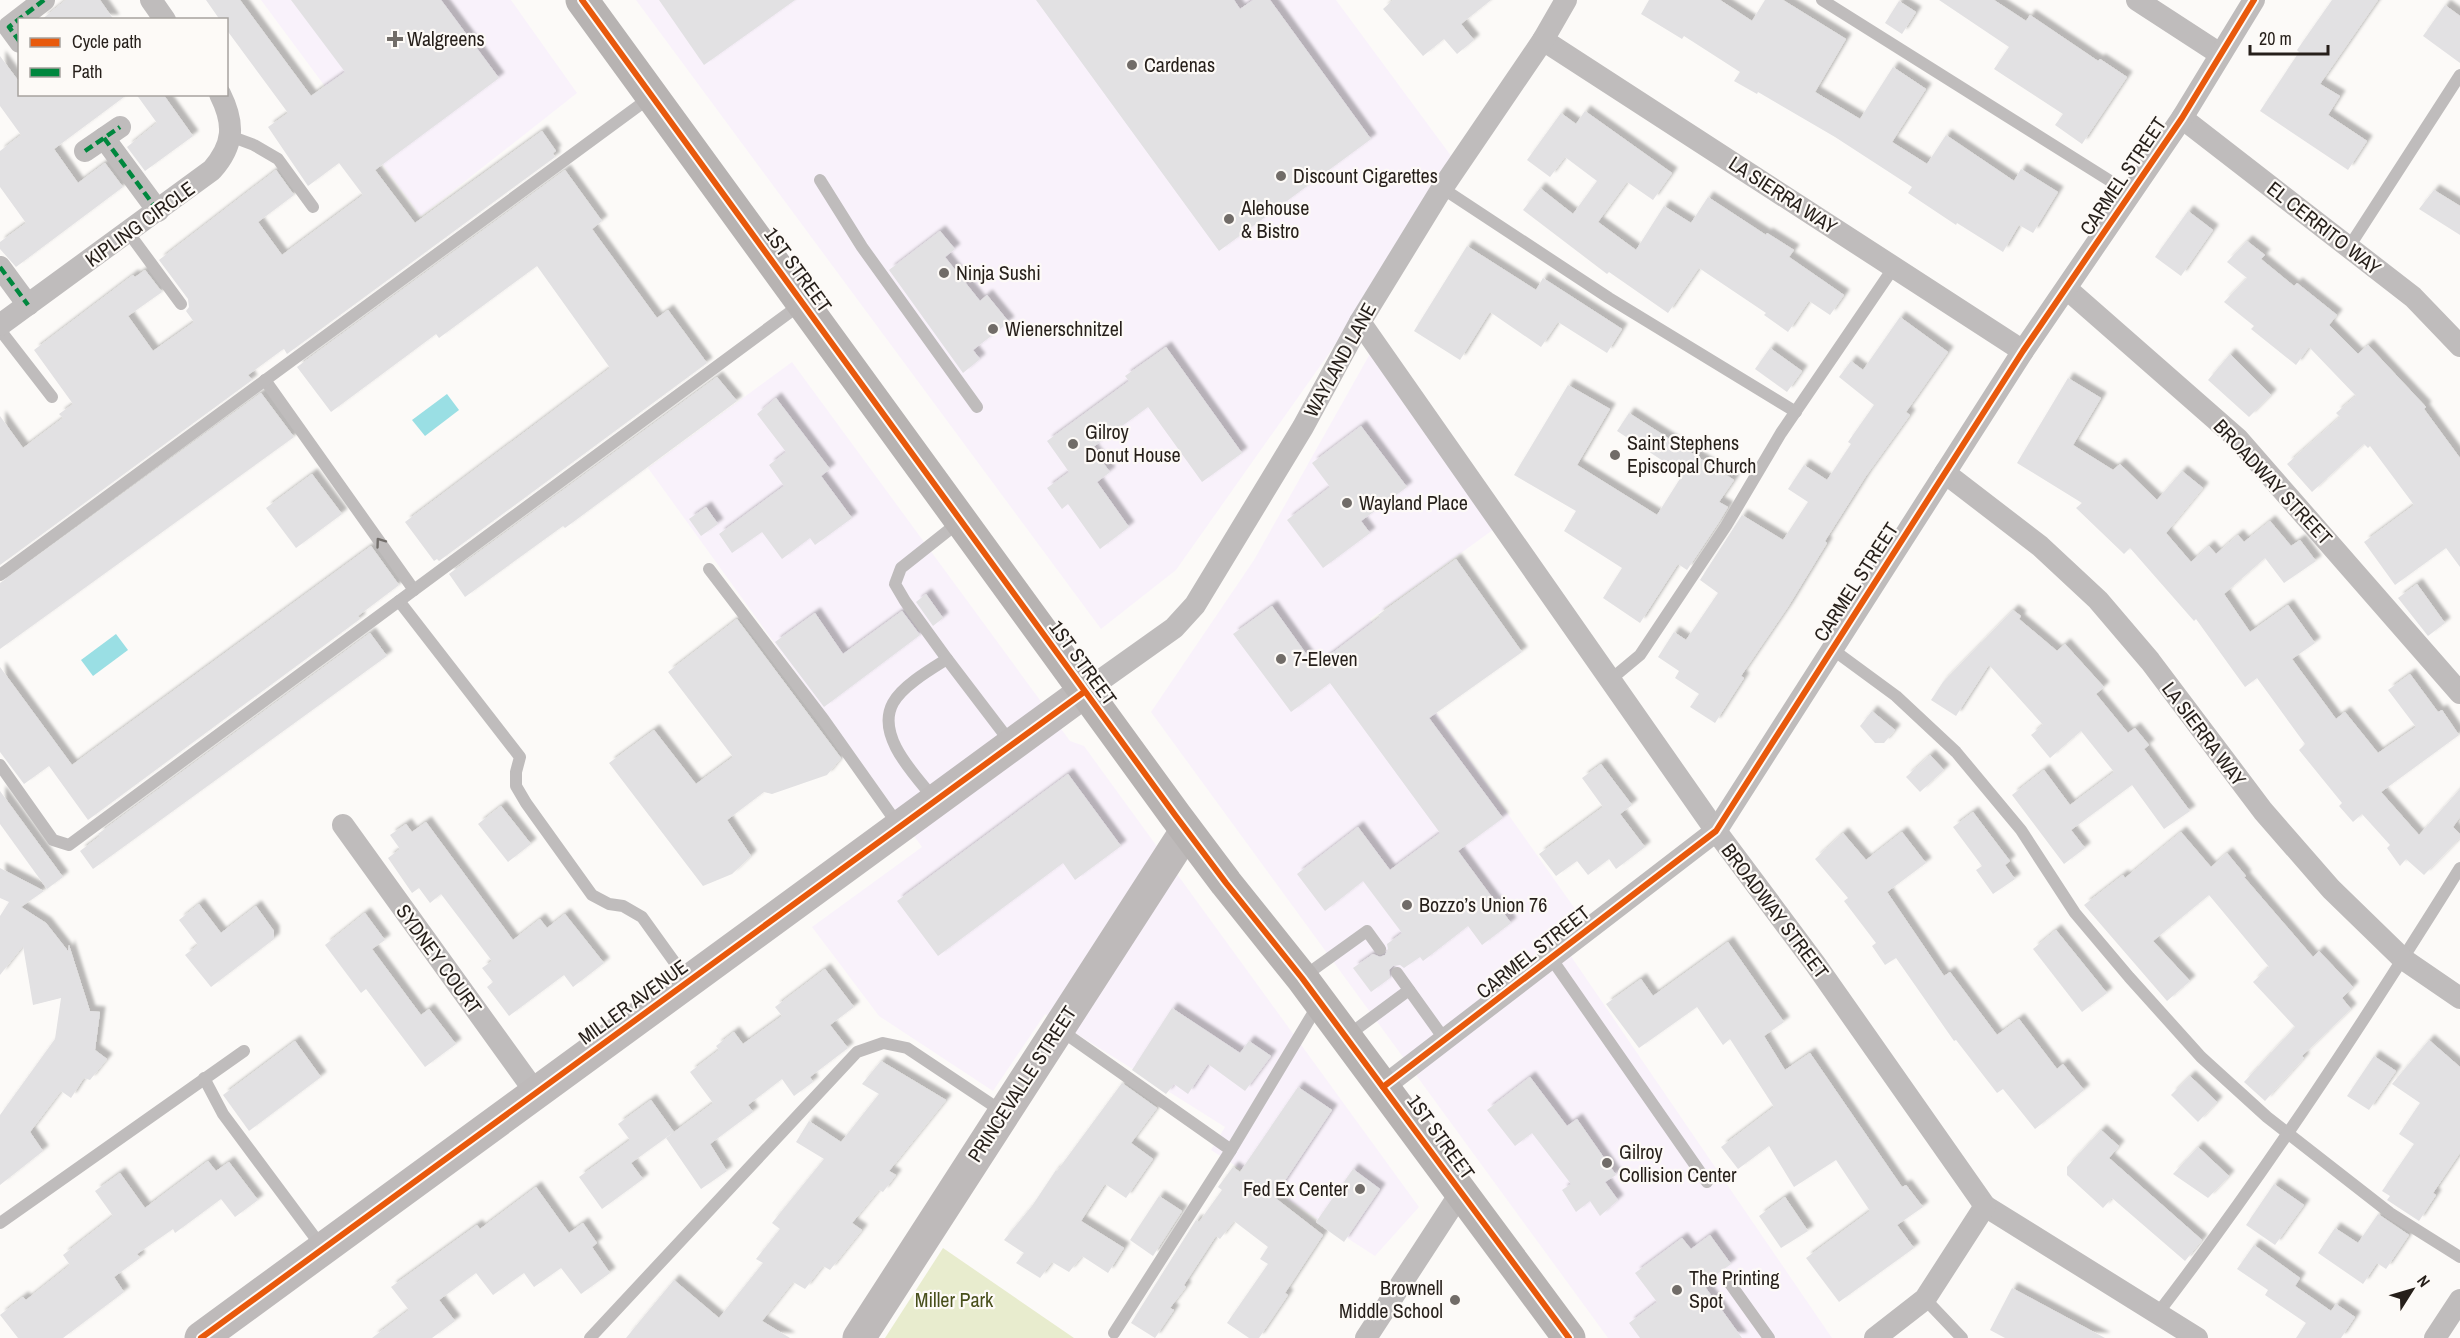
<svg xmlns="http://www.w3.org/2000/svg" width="2460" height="1338" viewBox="0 0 2460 1338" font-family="'Archivo Narrow',sans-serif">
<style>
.commercial{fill:#f9f2fb}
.green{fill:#e8ecce}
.water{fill:#9adfe4}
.building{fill:#e2e1e3;filter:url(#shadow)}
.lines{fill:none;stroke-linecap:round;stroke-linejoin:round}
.lane{stroke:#bfbcbc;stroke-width:12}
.street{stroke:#bfbcbc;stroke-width:22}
.secondary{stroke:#bebaba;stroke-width:33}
.primary{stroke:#b7b3b2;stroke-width:33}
.quiet{stroke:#00873e;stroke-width:4.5;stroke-dasharray:9 4.5;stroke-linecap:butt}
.cycleway-casing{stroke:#fdfaf7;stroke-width:10}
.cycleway{stroke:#e8590c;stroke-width:6}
.oneway{stroke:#726e6b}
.poi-dot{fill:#716c68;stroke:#fdfaf7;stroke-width:2}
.labels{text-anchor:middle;stroke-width:4.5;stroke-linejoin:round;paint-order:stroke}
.poi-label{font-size:20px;fill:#261f1a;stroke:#fdfaf7;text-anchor:start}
.street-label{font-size:20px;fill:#261f1a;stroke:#fdfaf7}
.park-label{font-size:20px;fill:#484f1b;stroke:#fdfaf7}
</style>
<defs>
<filter id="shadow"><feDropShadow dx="5.5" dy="-5.5" stdDeviation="1.5" flood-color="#0004"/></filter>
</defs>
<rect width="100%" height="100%" fill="#fcfaf8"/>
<g class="commercial">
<path d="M261,0H511L577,93L421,216Z"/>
<path d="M636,0H1336L1460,168L1176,570L1101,629Z"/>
<path d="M1371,352L1501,524L1370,619L1590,930L1566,949L1832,1338H1608L1151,712L1254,560Z"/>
<path d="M792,362L1070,741L1084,746L1419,1207L1375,1256L1211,1150L1225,1127L1045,1014L993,1091L879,1016L812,927L922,847L648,468Z"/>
</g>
<path class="green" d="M943,1248L1074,1338H885Z"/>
<g class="water">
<path d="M447,394L459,410L425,436L412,420Z"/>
<path d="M116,634L128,650L93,676L81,660Z"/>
</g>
<g class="building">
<path d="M66,0H100L114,20H41Z"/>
<path d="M206,0H240L311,96L345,72L291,0H441L499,78L375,170L415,223L542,131L556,151L553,153L555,157L287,354L284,349L282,350L248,375L252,380L0,565V416L23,448L63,418L59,414L73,404L34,350L133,275L135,277L145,270L162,292L128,316L153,351L194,322L186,311L189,307L188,299L159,260L276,170L294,195L258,222L282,255L363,195L339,163L308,186L268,127L288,113L226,29V20H220Z"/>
<path d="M659,0H795L704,65Z"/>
<path d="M1036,0H1234L1240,9L1253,0H1270L1371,139L1219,251Z"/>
<path d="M1393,0H1491L1461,24L1474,40L1457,54L1444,39L1423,56L1383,9Z"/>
<path d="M1649,0H1720L1752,21L1765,0H1783L1846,39L1815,92L1860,119L1893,67L1926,89L1892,142L1927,164L1946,135L2014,181L2021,169L2058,192L2033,233L2019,225L2003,252L1957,223L1956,225L1908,193L1912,187L1835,137L1758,92L1757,94L1734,81L1740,72L1684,36L1682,39L1641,14Z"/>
<path d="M1939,0H1994L2026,21L2030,15L2098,61L2100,59L2127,77L2082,144L2055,125L2063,114L1994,69L2009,47Z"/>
<path d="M2332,0H2378L2320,84L2340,96L2328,115L2367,141L2348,170L2260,111L2299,52L2297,50Z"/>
<path d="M1899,1L1916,12L1902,34L1885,23Z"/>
<path d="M2445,5L2460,16V63L2423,36Z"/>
<path d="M0,56L20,83V94H128L54,149L78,183L105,163L123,187L16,267L0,249V242L26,223L0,187V151L21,135L0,106Z"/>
<path d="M136,94H163L193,136L145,171L127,147L157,123Z"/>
<path d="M1585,111L1672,173L1653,200L1627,182L1598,222L1636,250L1664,206L1691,223L1708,197L1766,235L1767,233L1794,250L1789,257L1844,295L1830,315L1809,301L1788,332L1764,315L1766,313L1699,268L1668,313L1609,272L1607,274L1523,210L1540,188L1573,214L1597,181L1565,157L1550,177L1527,160L1561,113L1576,124Z"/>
<path d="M565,170L602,221L592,229L657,318L668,310L707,363L439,561L437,559L434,561L405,522L610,368L537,266L439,338L436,334L331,412L297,367Z"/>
<path d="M2434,190L2460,206V235L2419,209Z"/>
<path d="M2188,211L2213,230L2181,276L2155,257Z"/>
<path d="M940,231L955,249L945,257L980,301L987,295L1009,322L973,350L980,359L963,373L889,270Z"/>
<path d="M2247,241L2265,255L2261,259L2294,286L2297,283L2337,315L2329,325L2358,354L2368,345L2426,407L2424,409L2460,458V567L2446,548L2395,585L2364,542L2414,505L2370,446L2368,448L2364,444L2312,492L2287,464L2340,417L2336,413L2356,396L2309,347L2296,365L2251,329L2254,326L2224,302L2247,278L2227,262Z"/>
<path d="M1467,246L1536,290L1543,278L1622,329L1607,353L1558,322L1541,347L1490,312L1460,360L1414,331Z"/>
<path d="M1900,317L1948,352L1906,412L1910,415L1866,476L1825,541L1827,543L1788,607L1741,676L1744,678L1715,723L1690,707L1699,694L1675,678L1679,671L1658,657L1674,632L1686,640L1718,593L1700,580L1742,515L1783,540L1808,502L1788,489L1804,465L1827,480L1851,444L1848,442L1874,405L1839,377L1851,361L1863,370Z"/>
<path d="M1166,347L1242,453L1202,482L1148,407L1092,448L1110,472L1097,482L1129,527L1100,549L1068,504L1062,509L1047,488L1069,472L1047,441L1129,381L1125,376Z"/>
<path d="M1770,348L1802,371L1787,392L1755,369Z"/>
<path d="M2230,354L2271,395L2249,417L2208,380Z"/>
<path d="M717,377L737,401L565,528L563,526L465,597L449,574Z"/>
<path d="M2068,378L2101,398L2073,445L2113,470L2120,464L2157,500L2182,471L2203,488L2166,533L2191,562L2209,546L2216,554L2238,535L2244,542L2270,521L2291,546L2300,540L2316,561L2284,583L2265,558L2224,594L2250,632L2288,605L2315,643L2292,659L2336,719L2345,712L2378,753L2416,727L2388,690L2410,674L2438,712L2442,710L2459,735L2381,792L2419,835L2460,789V817L2453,827L2460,834V838L2424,875L2406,859L2400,866L2387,848L2390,845L2362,814L2353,822L2339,806L2342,803L2299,750L2305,744L2257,678L2245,687L2196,619L2194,621L2130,548L2124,554L2076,508L2082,503L2017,463Z"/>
<path d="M1568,385L1610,409L1577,465L1657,515L1683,474L1617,431L1629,413L1734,480L1719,502L1728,507L1719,522L1687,570L1678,564L1640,623L1603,598L1622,568L1564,531L1576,511L1514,475Z"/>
<path d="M261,393L294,437L0,649V583Z"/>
<path d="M776,398L830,469L821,476L852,518L815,545L810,538L782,559L762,532L732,553L719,534L784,486L769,465L786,452L757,414Z"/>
<path d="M1361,426L1407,487L1361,521L1370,533L1323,568L1287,520L1330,487L1312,463Z"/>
<path d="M312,474L342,514L296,548L266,508Z"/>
<path d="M706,507L718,524L701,536L689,519Z"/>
<path d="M371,546L399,585L358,616L360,619L88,820L49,766L24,784L0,752V667L72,765Z"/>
<path d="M1456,559L1522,652L1429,718L1503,818L1458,851L1511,923L1482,945L1468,926L1423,961L1420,957L1404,968L1400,965L1393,966L1389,970L1390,978L1371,992L1353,968L1373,954L1380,957L1385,955L1388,949L1387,944L1402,933L1363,881L1325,911L1297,874L1358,827L1390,870L1440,833L1330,683L1291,712L1233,634L1272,606L1315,666L1380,617L1378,615Z"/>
<path d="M2417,584L2445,623L2428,636L2398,598Z"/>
<path d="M926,594L943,618L933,626L916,602Z"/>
<path d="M2013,610L2021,616L2019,619L2057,651L2065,644L2104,687L2096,694L2128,733L2135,728L2149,745L2144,749L2190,811L2164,829L2132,785L2071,830L2085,848L2064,864L2012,795L2044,770L2070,805L2114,772L2081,731L2050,758L2031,735L2043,725L1989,665L1956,716L1931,700L1943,682Z"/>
<path d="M902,611L920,635L824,707L775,642L815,613L843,654Z"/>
<path d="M737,619L841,758L827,775L772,794L764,792L727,820L751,856L732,874L703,886L609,763L654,730L696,784L733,757L668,672Z"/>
<path d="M370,633L387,656L93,869L80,851L100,836L98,834Z"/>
<path d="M1872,711L1895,730L1884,743H1875L1860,726Z"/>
<path d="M1930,755L1944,770L1920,792L1906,777Z"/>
<path d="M1601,764L1632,805L1620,814L1645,847L1616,869L1609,859L1588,875L1577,861L1556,876L1539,854L1603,807L1582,778Z"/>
<path d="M1068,774L1121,846L1075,880L1063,863L938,956L897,901Z"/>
<path d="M0,791L63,877L47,889L0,824Z"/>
<path d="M501,806L531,844L508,862L478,824Z"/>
<path d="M1973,812L2010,861L2005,865L2015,879L1993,894L1976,870L1982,866L1953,827Z"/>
<path d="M426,822L513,940L540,919L547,928L565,914L604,963L573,987L564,975L509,1016L487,987L493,982L482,968L492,961L441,894L430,903L419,888L412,893L388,858L400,849L390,835L406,824L412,832Z"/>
<path d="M1902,832L1926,863L1887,892L1944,976L1950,972L1997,1035L2019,1019L2057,1069L2063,1064L2084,1090L2035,1129L2003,1089L1997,1093L1956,1040L1954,1041L1896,958L1885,965L1872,946L1876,943L1844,901L1848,898L1815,859L1843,833L1866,860Z"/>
<path d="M2181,832L2211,867L2227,853L2246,876L2244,877L2313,957L2319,951L2353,987L2342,998L2351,1009L2302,1056L2304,1058L2265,1101L2244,1082L2295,1027L2253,982L2269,967L2209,895L2153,941L2190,981L2167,1001L2084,905L2123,875L2125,878Z"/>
<path d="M0,868L44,891L21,907L46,923L68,951L69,945L90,1011L100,1012L95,1050L107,1059L90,1080L84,1078L71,1098L61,1091L30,1132L43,1151L0,1185V1115L55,1039L61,998L33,1005L23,946L0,975V916L9,902L0,898Z"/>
<path d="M199,904L221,933L256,906L274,931V939L211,987L185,955L198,945L179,920Z"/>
<path d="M365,913L385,940L372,949L421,1015L429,1009L456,1044L425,1067L366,989L361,993L325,945Z"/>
<path d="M2056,930L2107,993L2082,1012L2033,949Z"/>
<path d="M1728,942L1784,1022L1764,1036L1785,1070L1810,1053L1902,1187L1906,1185L1923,1207L1897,1225L1914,1248L1839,1302L1806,1258L1870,1211L1836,1160L1794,1187L1769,1146L1738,1169L1721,1147L1774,1107L1730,1039L1723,1045L1697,1007L1639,1048L1606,1004L1641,979L1653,996Z"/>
<path d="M825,969L854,1007L830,1025L848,1048L810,1077L813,1082L794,1096L782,1079L748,1105L753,1112L710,1144L727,1171L701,1189L666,1138L713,1103L690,1072L719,1050L716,1046L734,1032L743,1044L782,1016L775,1007Z"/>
<path d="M1172,1008L1240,1053L1249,1041L1271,1056L1245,1091L1208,1064L1188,1094L1174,1084L1166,1094L1132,1070Z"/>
<path d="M2429,1040L2460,1067V1153L2433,1193L2436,1195L2419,1221L2387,1200L2390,1196L2382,1191L2414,1144L2399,1134L2420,1103L2392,1084Z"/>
<path d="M295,1041L321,1077L249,1131L223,1095Z"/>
<path d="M2374,1056L2396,1071L2369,1110L2347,1096Z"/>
<path d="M881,1061L946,1100L889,1171L896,1175L883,1192L879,1190L852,1223L862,1230L830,1270L823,1266L805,1289L793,1282L762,1321L790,1338H626L674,1280L719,1318L763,1263L756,1259L780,1229L772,1223L824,1159L796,1142L809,1121L841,1142L879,1094L862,1084Z"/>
<path d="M2190,1076L2217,1102L2198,1122L2171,1095Z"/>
<path d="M1530,1077L1567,1126L1577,1119L1616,1175L1605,1182L1618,1200L1600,1216L1590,1201L1576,1212L1562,1190L1571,1184L1532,1133L1515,1146L1487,1110Z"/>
<path d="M1122,1083L1157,1108L1131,1143L1153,1159L1126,1198L1105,1184L1081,1221L1124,1248L1108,1273L1082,1256L1069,1272L1052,1262L1040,1278L1016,1263L1024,1253L1004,1240L1032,1206L1056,1170L1057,1171Z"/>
<path d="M1298,1087L1332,1110L1274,1197L1323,1235L1285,1293L1288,1295L1259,1338H1249L1227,1323L1268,1264L1260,1259L1268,1247L1234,1221L1220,1239L1216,1236L1184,1285L1186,1287L1170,1308L1174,1310L1155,1338L1131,1323L1196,1220L1199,1222L1222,1190L1218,1187L1233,1167L1240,1172Z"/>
<path d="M651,1100L674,1132L631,1163L643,1179L602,1209L579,1177L630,1140L618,1124Z"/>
<path d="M2101,1130L2119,1146L2109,1158L2202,1240L2185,1261L2112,1198L2103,1208L2067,1175V1167Z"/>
<path d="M2198,1147L2229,1176L2208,1198L2173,1174Z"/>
<path d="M208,1161L216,1171L229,1162L258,1200L235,1217L221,1199L175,1233L173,1229L137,1254L140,1258L114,1277L124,1292L63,1338H18L0,1315L23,1297L26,1300L70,1265L63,1255L113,1216L95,1191L120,1173L145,1208Z"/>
<path d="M1353,1169L1380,1189L1344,1242L1316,1222Z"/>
<path d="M2274,1184L2304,1205L2275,1245L2246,1225Z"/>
<path d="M536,1187L569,1233L583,1223L597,1243L592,1247L610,1273L581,1294L561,1268L534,1287L524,1273L493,1295L476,1273L439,1300L455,1321L432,1338H372L409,1310L391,1287L477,1225L480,1229Z"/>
<path d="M1159,1196L1182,1211L1153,1256L1130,1240Z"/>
<path d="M1785,1197L1808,1231L1781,1248L1759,1216Z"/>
<path d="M2378,1214L2409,1235L2386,1269L2377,1263L2363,1284L2318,1253L2335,1228L2358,1243Z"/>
<path d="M1710,1235L1731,1264L1703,1284L1742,1338H1640L1629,1323L1657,1302L1635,1273L1682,1238L1691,1249Z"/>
<path d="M2254,1245L2300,1278L2295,1286L2331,1311L2336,1304L2355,1317L2341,1338H2296L2306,1323L2265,1295L2268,1290L2237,1269Z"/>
<path d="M2012,1288L2105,1338H2005L1990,1330Z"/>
</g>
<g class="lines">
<g class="lane">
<path d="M1822,0L2131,194"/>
<path d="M230,136L254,145L278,159L313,207"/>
<path d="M820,180L862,247L977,407"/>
<path d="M1442,188L1609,298L1796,412"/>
<path d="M128,232L181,304"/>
<path d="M2349,247L2460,75"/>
<path d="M0,330L52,397"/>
<path d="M265,380L414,590"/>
<path d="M709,569L824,720L899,826"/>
<path d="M0,575L652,96"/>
<path d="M399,601L520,757L516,772V786L526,803L592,895L609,904L623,906L642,917L688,981"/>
<path d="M1832,649L1896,696L1956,752L2021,830L2075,913L2129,977L2201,1057L2267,1117L2390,1213L2460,1257"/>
<path d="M947,659L905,601L895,584L901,568L959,522"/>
<path d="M1610,680L1640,655L1726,526L1781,433L1894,267"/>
<path d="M0,765L53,840L69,845L801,304"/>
<path d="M935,800C916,776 875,736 893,703C902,686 931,669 947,659L1011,743"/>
<path d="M1551,958L1707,1182"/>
<path d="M1397,973L1445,1040"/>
<path d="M1303,977L1367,931L1380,949"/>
<path d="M1059,1029L1231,1150"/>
<path d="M1347,1036L1409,990"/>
<path d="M204,1078L223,1114L322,1247"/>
<path d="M0,1223L244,1051"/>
<path d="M1729,1282L1769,1338"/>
<path d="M1925,1299L1962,1338"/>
<path d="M2158,1313C2267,1171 2365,1020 2460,868"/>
<path d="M1114,1333L1231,1150L1318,1005"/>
<path d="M590,1338L857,1052L883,1043L907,1048L1003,1112"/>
</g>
<g class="street">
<path d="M151,0L165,20"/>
<path d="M2137,0L2220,54"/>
<path d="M1543,40L2023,351"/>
<path d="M20,42L9,27L44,0"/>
<path d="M2182,118L2413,297L2460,346"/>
<path d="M104,138L158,211"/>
<path d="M85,151L120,127"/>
<path d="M0,267L28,305"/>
<path d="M2067,289L2238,439L2460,693"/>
<path d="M1360,322L1716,831L1816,965L1985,1206L2197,1338"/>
<path d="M0,325L212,170C234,145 235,124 220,94"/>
<path d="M1945,473L2040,546L2098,600L2150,661L2263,811L2331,889L2403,959L2460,998"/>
<path d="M1084,692L1174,628L1195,605L1303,427L1360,322L1441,190L1543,40L1566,0"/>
<path d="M343,825L536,1093"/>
<path d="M1383,1087L1716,831L2023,351L2182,118L2254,0"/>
<path d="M1366,1338L1461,1192"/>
<path d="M1875,1338L1925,1299L1985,1206"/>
<path d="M2435,1338L2460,1300"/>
</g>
<g class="secondary">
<path d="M201,1338L1084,692"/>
<path d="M859,1338L1186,831"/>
</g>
<path class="primary" d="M582,0L1175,815L1226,883L1302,978L1569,1338"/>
<g class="quiet">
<path d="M20,42L9,27L44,0"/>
<path d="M104,138L158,211"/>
<path d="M85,151L120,127"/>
<path d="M0,267L28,305"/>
</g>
<defs>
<g id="cycleway">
<path d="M582,0L1175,815L1226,883L1302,978L1569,1338"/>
<path d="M1383,1087L1716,831L2023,351L2182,118L2254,0"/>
<path d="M201,1338L1084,692"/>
</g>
</defs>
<use href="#cycleway" class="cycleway-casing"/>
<use href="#cycleway" class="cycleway"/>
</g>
<defs><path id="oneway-chevron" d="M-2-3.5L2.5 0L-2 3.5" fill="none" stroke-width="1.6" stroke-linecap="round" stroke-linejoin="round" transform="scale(1.5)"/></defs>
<use class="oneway" href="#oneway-chevron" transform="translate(380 542) rotate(-126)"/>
<g class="poi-dot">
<path d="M392 30h6v6h6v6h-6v6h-6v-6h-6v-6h6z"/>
<circle cx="1132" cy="65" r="6"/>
<circle cx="1281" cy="176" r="6"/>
<circle cx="1229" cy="219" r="6"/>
<circle cx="944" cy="273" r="6"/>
<circle cx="993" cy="329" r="6"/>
<circle cx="1073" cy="444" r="6"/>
<circle cx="1615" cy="455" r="6"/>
<circle cx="1347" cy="503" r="6"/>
<circle cx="1281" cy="659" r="6"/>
<circle cx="1407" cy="905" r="6"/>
<circle cx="1607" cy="1163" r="6"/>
<circle cx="1360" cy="1189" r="6"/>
<circle cx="1677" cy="1290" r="6"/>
<circle cx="1455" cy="1300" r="6"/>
</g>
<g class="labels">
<g class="poi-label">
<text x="407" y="46">Walgreens</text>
<text x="1144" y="72">Cardenas</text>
<text x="1293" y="183">Discount Cigarettes</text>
<text x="1241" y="215">Alehouse<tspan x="1241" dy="23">&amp; Bistro</tspan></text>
<text x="956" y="280">Ninja Sushi</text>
<text x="1005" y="336">Wienerschnitzel</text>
<text x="1085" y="439">Gilroy<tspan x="1085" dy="23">Donut House</tspan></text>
<text x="1627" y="450">Saint Stephens<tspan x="1627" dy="23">Episcopal Church</tspan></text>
<text x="1359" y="510">Wayland Place</text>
<text x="1293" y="666">7-Eleven</text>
<text x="1419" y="912">Bozzo’s Union 76</text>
<text x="1619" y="1159">Gilroy<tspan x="1619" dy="23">Collision Center</tspan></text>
<text x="1348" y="1196" text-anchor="end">Fed Ex Center</text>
<text x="1689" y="1285">The Printing<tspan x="1689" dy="23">Spot</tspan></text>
<text x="1443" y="1295" text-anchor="end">Brownell<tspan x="1443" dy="23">Middle School</tspan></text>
</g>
<g class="street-label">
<text transform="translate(2123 176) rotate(-56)" y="7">CARMEL STREET</text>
<text transform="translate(1783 195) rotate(33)" y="7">LA SIERRA WAY</text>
<text transform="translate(140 224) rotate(-36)" y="7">KIPLING CIRCLE</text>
<text transform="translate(2324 228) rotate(38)" y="7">EL CERRITO WAY</text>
<text transform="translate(798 270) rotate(54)" y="7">1ST STREET</text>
<text transform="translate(1340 360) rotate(-61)" y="7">WAYLAND LANE</text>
<text transform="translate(2273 482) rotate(47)" y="7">BROADWAY STREET</text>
<text transform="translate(1856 582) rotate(-57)" y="7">CARMEL STREET</text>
<text transform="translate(1083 663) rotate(54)" y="7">1ST STREET</text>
<text transform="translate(2204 734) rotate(53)" y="7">LA SIERRA WAY</text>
<text transform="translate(1775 911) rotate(53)" y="7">BROADWAY STREET</text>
<text transform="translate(1533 952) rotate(-38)" y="7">CARMEL STREET</text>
<text transform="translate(439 959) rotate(54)" y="7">SYDNEY COURT</text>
<text transform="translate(633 1002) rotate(-36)" y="7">MILLER AVENUE</text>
<text transform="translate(1022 1084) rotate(-57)" y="7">PRINCEVALLE STREET</text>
<text transform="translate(1441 1137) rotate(54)" y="7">1ST STREET</text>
</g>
<g class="park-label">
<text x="954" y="1307">Miller Park</text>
</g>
</g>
<rect x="18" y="18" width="210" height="78" fill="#fdfaf7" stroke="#a7a29f" stroke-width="1.5"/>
<rect x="30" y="38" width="30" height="9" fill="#e8590c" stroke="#a7a29f" stroke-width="1.5"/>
<text x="72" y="48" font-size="18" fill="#261f1a">Cycle path</text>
<rect x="30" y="68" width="30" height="9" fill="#00873e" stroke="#a7a29f" stroke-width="1.5"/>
<text x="72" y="78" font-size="18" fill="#261f1a">Path</text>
<g transform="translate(2412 1290) rotate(53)" stroke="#fdfaf7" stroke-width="4.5" paint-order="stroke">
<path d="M0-4.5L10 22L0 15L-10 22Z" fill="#261f1a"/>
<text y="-9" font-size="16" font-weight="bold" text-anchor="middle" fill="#261f1a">N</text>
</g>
<path d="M2250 45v9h78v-9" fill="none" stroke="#261f1a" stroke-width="3"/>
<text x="2259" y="45" font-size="18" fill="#261f1a" stroke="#fdfaf7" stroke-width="4.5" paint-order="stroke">20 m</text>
</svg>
